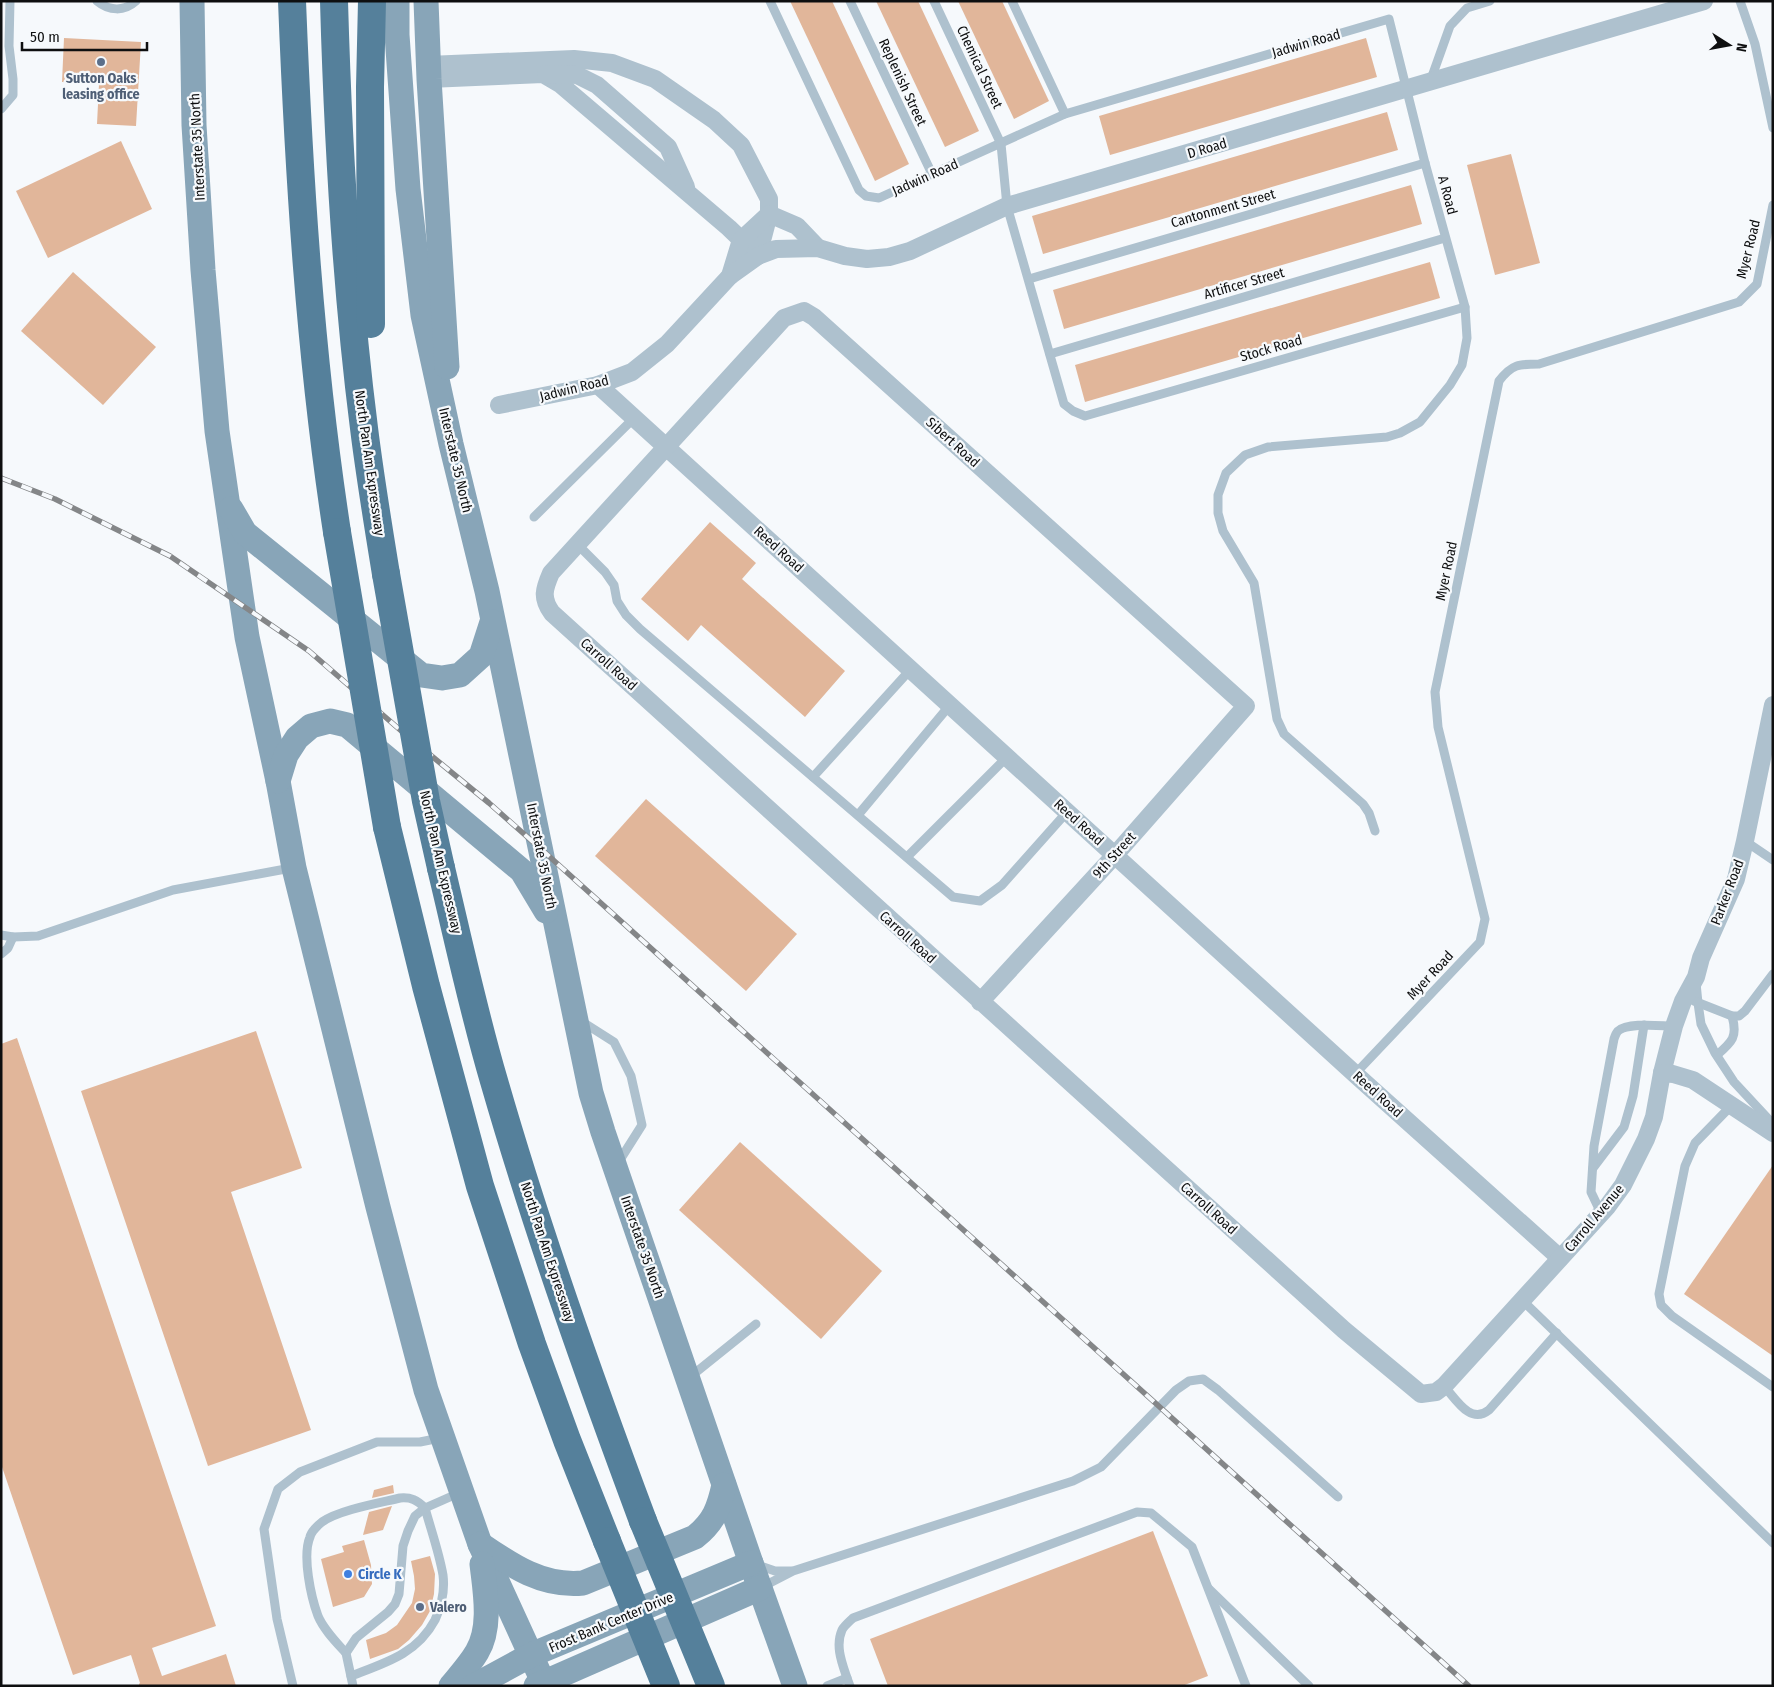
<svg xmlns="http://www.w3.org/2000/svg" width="1774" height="1687" viewBox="0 0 1774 1687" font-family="'Fira Sans Condensed',sans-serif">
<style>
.building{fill:#e1b69a}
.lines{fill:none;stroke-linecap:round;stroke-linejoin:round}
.lane{stroke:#aec1ce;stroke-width:9}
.street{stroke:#aec1ce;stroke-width:18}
.secondary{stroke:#88a5b8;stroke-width:25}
.highway{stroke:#55809b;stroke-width:28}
.rail-casing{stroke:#848688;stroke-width:5.5}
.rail{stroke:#f6f9fc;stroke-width:4;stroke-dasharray:11;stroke-linecap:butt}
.highway-bridge{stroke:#55809b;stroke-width:28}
.service-dot{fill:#5c6f8a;stroke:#f6f9fc;stroke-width:2}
.shop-dot{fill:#3f7fe0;stroke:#f6f9fc;stroke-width:2}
.labels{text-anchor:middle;stroke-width:4.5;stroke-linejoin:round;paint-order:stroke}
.street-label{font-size:14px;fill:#0e0f10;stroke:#f6f9fc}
.service-label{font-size:14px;font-weight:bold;fill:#4e5e75;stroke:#f6f9fc}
.shop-label{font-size:14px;font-weight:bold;fill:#366cbe;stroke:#f6f9fc;text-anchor:start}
</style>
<rect width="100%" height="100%" fill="#f6f9fc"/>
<g class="building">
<path d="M790,1H832L909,164L875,181Z"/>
<path d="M876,1H918L979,131L945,147Z"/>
<path d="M958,1H1002L1049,101L1014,119Z"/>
<path d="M64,38L141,42L136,126L97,124L99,84L62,82Z"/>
<path d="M1366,38L1377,77L1110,155L1099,116Z"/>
<path d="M1387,112L1398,150L1043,254L1032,216Z"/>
<path d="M121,141L152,209L48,258L16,191Z"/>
<path d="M1511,154L1540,263L1495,275L1467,165Z"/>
<path d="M1411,185L1422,224L1064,329L1053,290Z"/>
<path d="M1430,262L1440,298L1085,402L1075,365Z"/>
<path d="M73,272L156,347L103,405L21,331Z"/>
<path d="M710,522L756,563L742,579L845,671L805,717L701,625L688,641L641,599Z"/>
<path d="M646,799L797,934L746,991L595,856Z"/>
<path d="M256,1031L302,1168L231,1192L311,1430L208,1466L81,1091Z"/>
<path d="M17,1038L216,1626L152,1648L162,1676L226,1654L236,1686H139V1684L140,1683L131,1655L73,1675L1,1464V1044Z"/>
<path d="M740,1142L882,1271L821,1339L679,1210Z"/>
<path d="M1773,1165V1356L1684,1294Z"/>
<path d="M393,1485L394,1493L372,1498L374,1490Z"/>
<path d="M392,1506L383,1530L363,1535L369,1512Z"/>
<path d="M1153,1531L1208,1676L1182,1686H888L870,1639Z"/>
<path d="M364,1540L371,1565L372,1584L364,1597L333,1607L321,1559L344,1552L342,1546Z"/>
<path d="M430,1556L435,1574L434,1594L430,1611L422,1625L409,1640L398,1649L370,1659L366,1640L386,1633L397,1625L412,1603L415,1589L414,1576L411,1561Z"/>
</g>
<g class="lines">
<g class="lane">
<path d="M97,1C109,11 124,12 136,1"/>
<path d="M770,1L859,190L866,196L879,198L1065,114L1389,19L1425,163L1465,307L1467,338L1462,365L1450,385L1420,422L1400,433L1387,437L1268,447L1245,455L1226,473L1218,495V513L1223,531L1254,583L1277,719L1284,734L1363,804L1369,813L1375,831"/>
<path d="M850,1L932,174"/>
<path d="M934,1L1001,144L1007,206L1064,404L1073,411L1085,416L1465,307"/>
<path d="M1012,1L1065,114"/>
<path d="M1740,1L1755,44L1773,128"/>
<path d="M1430,82L1450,26L1467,8L1490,1"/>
<path d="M1,109L13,95V79L9,46L10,1"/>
<path d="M1029,279L1425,163"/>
<path d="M1050,354L1445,238"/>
<path d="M534,517L634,418"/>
<path d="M577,544L605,572L614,585L617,601L626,615L640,629L953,897L980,901L1002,885L1067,812"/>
<path d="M813,777L911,669"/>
<path d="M858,815L950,705"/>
<path d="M1745,841L1773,860"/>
<path d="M907,857L1007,757"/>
<path d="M1,935L13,937L38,936L173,890L291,868"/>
<path d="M1,954L8,948L13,937"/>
<path d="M1696,983L1698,1003L1701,1024L1715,1053L1734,1082L1773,1124"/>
<path d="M1694,1001L1732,1016H1739L1745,1011L1773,974"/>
<path d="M581,1021L614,1042L631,1076L642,1125L618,1163"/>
<path d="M1717,1055C1732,1042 1738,1037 1732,1016"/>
<path d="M1355,1074L1480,942L1485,919L1438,727L1435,692L1499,381C1512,364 1519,364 1539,364L1739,302L1757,284L1773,205"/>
<path d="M1731,1106L1695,1143L1685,1166L1659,1294L1661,1305L1672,1316L1773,1387"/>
<path d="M1593,1168L1624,1127L1633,1096L1644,1025"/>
<path d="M1601,1213L1591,1192L1594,1146L1614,1039C1615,1036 1616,1033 1618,1031C1628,1022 1661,1026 1674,1026"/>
<path d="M1522,1300L1773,1543"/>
<path d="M690,1377L756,1324"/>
<path d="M1444,1386C1456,1399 1470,1425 1489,1410L1557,1333"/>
<path d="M755,1564L775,1571H791"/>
<path d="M762,1587L793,1571L1073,1481L1101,1467L1176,1390L1189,1381L1203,1379L1218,1390L1338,1497"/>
<path d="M1209,1589L1309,1686"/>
<path d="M346,1653C336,1642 324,1630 318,1616C311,1597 302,1556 310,1537C311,1532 318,1525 322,1522C339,1510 379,1503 400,1498C411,1497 417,1500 425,1508C431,1530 439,1552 443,1575C445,1591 442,1605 435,1620C417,1654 385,1663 351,1676"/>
<path d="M847,1678C842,1663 835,1646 842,1630C844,1626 850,1621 853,1618L1137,1512L1151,1513L1192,1547L1246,1686"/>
<path d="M293,1686L277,1619L264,1529L278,1489L300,1472L377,1442H420L440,1438"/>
<path d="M353,1686L346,1653L356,1638L388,1612L395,1604L399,1594L403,1546L408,1531L415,1516L425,1508L459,1493"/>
<path d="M827,1686L847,1678L850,1686"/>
</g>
<g class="street">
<path d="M428,65L574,59L612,63L655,79L714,120L741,145L769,199V214L758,256L729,228L560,84L543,74L429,79"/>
<path d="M546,74L577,75L597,85L668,147L686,187"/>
<path d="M730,276L741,240L769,214L797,226L818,248"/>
<path d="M598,385L1355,1074L1560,1258"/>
<path d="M499,405L598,385L632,372L667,344L730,276L758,256L776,249L818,248L845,256L867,259L889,257L910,251L1007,206L1704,1"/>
<path d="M980,1002L1115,855L1246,706L814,317L804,311L784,318L551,573C544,589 541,598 552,613L1344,1330L1421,1394L1436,1392L1444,1386L1607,1207L1623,1185L1646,1139L1654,1117L1662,1073L1674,1026L1683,1001L1696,977L1701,958L1736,879L1745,841L1773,705"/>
<path d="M1662,1073L1673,1074L1693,1080L1773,1133"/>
</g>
<g class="secondary">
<path d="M192,1L194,125L203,270L217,431L247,637L278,781L294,868L378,1207L426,1390L480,1544L545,1686"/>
<path d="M397,1V35L408,189L423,315L451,444L487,591L591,1093L603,1132L751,1563L795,1686"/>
<path d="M426,1L429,79L447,367"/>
<path d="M231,509L245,533L421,675L442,678L460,675L481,656L492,622"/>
<path d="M278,781L286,755L297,738L311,726L330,721L347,725L522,871L546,911"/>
<path d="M480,1544C512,1566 543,1587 583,1583L695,1537C714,1522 719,1508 724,1485"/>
<path d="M451,1686C460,1675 470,1664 477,1652C492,1627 485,1591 482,1564"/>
<path d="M474,1686L531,1655L751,1563"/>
<path d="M536,1686L760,1588"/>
</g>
<g class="highway">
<path d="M292,1C299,179 310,356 337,532"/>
<path d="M334,1C338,143 346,287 364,428C370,477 378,525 386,574"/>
<path d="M371,324L370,87L372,1"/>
<path d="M387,827L426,986L480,1186L532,1344L567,1440L607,1541"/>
<path d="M441,868C458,939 473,1010 494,1081C537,1230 589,1376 643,1521"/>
</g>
<defs>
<path id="rail" d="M1,478L55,499L170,556L309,651L406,735L489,803L541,849L1469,1686"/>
</defs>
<use href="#rail" class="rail-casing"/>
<use href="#rail" class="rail"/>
<g class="highway-bridge">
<path d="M337,532L387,827"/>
<path d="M386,574L426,801L441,868"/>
<path d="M643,1521L711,1686"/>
<path d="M607,1541L666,1686"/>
</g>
</g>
<g class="service-dot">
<circle cx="101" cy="62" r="5"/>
<circle cx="420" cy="1607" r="5"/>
</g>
<circle class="shop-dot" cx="348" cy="1574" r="5"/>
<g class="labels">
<g class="street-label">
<text transform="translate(1306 43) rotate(-16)" y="5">Jadwin Road</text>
<text transform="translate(980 67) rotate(65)" y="5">Chemical Street</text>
<text transform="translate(903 82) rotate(65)" y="5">Replenish Street</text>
<text transform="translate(197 147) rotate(-93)" y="5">Interstate 35 North</text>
<text transform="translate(1207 148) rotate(-16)" y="5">D Road</text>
<text transform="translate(925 177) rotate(-24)" y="5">Jadwin Road</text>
<text transform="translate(1448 195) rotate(75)" y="5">A Road</text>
<text transform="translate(1223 208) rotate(-16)" y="5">Cantonment Street</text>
<text transform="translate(1748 249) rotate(-76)" y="5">Myer Road</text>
<text transform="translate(1244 283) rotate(-16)" y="5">Artificer Street</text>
<text transform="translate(1271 348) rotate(-16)" y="5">Stock Road</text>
<text transform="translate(574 388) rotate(-14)" y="5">Jadwin Road</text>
<text transform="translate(953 442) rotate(42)" y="5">Sibert Road</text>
<text transform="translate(456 460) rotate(77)" y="5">Interstate 35 North</text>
<text transform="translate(370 463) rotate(82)" y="5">North Pan Am Expressway</text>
<text transform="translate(779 549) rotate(42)" y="5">Reed Road</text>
<text transform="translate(1446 571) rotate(-78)" y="5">Myer Road</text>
<text transform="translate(609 664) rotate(42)" y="5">Carroll Road</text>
<text transform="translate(1079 822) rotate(42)" y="5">Reed Road</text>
<text transform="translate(1114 855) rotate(-48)" y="5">9th Street</text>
<text transform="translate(542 856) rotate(79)" y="5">Interstate 35 North</text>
<text transform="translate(441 862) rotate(77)" y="5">North Pan Am Expressway</text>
<text transform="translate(1727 892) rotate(-69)" y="5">Parker Road</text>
<text transform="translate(908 937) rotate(42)" y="5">Carroll Road</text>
<text transform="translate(1430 975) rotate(-47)" y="5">Myer Road</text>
<text transform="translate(1378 1094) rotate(42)" y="5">Reed Road</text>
<text transform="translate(1209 1208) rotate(42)" y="5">Carroll Road</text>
<text transform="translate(1594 1218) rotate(-50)" y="5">Carroll Avenue</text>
<text transform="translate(643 1247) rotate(71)" y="5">Interstate 35 North</text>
<text transform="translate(548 1252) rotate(72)" y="5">North Pan Am Expressway</text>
<text transform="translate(611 1622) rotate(-23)" y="5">Frost Bank Center Drive</text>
</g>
<g class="service-label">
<text x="101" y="83">Sutton Oaks<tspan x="101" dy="16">leasing office</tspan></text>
<text x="430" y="1612" text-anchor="start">Valero</text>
</g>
<g class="shop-label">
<text x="358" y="1579">Circle K</text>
</g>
</g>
<rect width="1774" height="1687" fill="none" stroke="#0e0f10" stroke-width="5"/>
<g transform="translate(1729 45) rotate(101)" stroke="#f6f9fc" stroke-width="4" paint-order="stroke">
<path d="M0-4L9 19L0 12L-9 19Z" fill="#0e0f10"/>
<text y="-8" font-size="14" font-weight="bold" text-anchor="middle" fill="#0e0f10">N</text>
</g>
<path d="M22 42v8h125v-8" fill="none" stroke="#0e0f10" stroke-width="2.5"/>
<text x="30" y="42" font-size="15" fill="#0e0f10" stroke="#f6f9fc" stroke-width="4" paint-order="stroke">50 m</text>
</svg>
